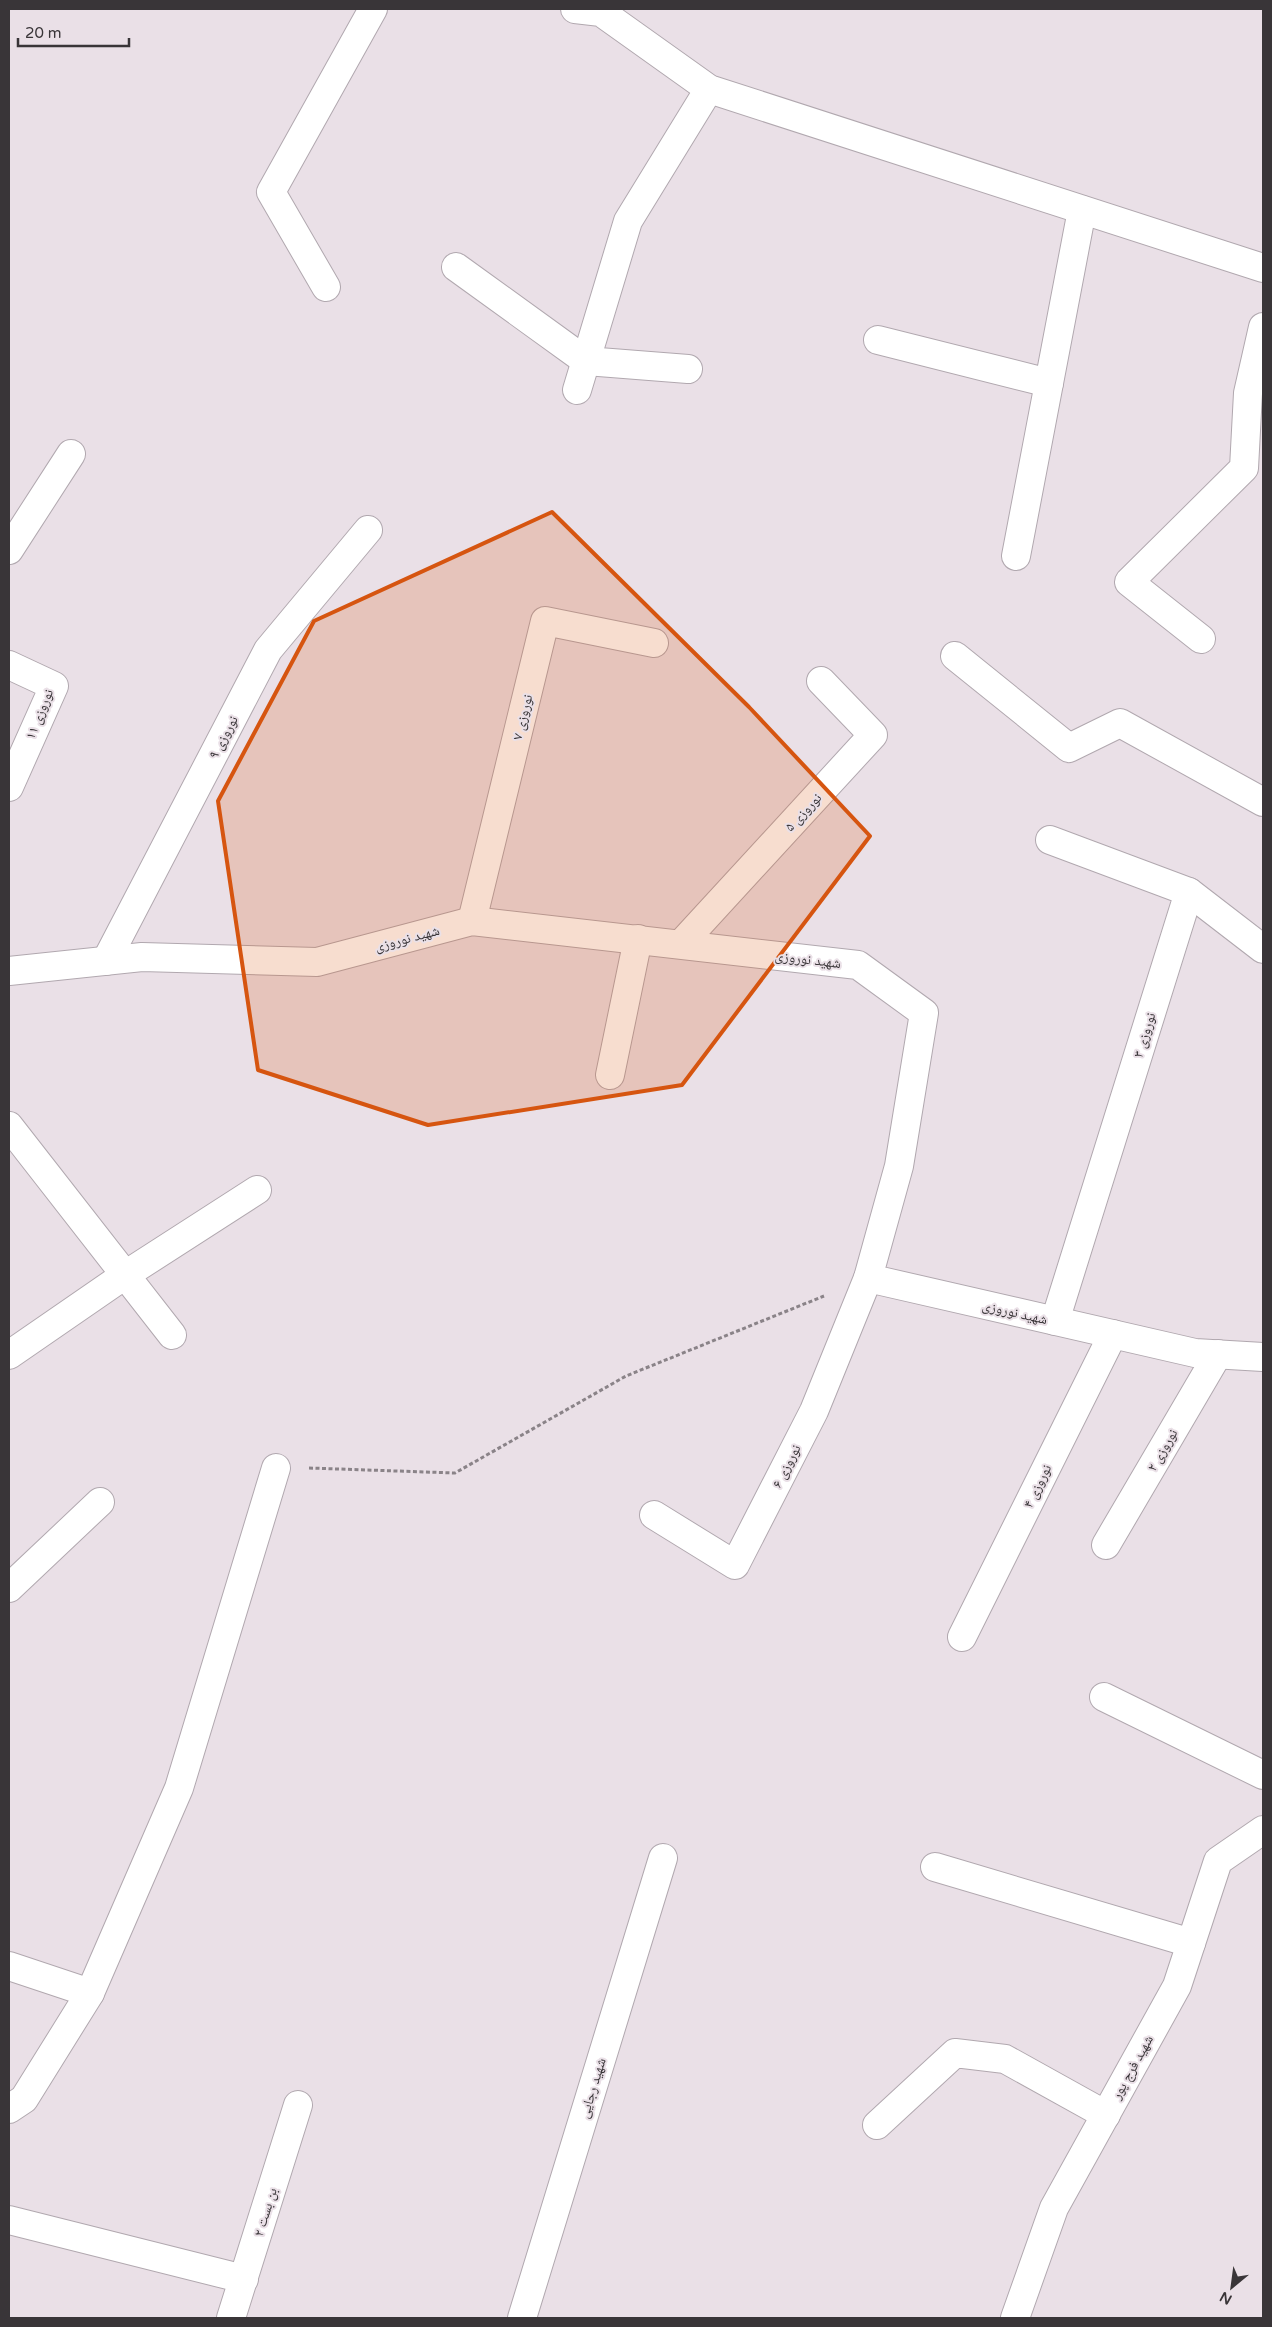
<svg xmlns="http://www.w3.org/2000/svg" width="1272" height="2327" viewBox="0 0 1272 2327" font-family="'Varela Round','Noto Naskh Arabic',sans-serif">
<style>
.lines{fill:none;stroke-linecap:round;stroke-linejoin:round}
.minor-casing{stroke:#b1a8af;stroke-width:30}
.path{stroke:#8a8388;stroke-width:3;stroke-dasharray:4 2.5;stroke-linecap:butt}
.minor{stroke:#fff;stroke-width:28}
.marked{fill:#d65510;fill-opacity:0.2;stroke:#d65510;stroke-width:4;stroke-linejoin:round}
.labels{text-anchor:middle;stroke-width:4;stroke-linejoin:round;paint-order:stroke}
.street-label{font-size:14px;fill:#393538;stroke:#eae0e7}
</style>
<rect width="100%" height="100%" fill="#eae0e7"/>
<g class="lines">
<defs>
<g id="minor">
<path d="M575,9L601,12L709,89L1263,268"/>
<path d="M456,267L586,361L688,369"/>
<path d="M326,287L271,192L373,9"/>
<path d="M878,340L1049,383"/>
<path d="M577,390L628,221L709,89"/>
<path d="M9,550L71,454"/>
<path d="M1016,556L1082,210"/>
<path d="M1201,639L1129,582L1244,468L1248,393L1263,327"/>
<path d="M955,656L1069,748L1120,723L1263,802"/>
<path d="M9,665L54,686L9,787"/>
<path d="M1050,840L1189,892L1055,1321"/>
<path d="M1189,892L1263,949"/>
<path d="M472,921L545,621L654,643"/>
<path d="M681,944L873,735L821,681"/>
<path d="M106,961L268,650L368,530"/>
<path d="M9,971L142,957L317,962L472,921L858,965L924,1013L899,1166L868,1278L1195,1353L1263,1357"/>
<path d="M610,1075L638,939"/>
<path d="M9,1126L172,1335"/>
<path d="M9,1355L125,1275L257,1190"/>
<path d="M654,1515L735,1565L814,1411L868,1278"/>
<path d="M1106,1545L1218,1354"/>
<path d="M9,1588L100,1502"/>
<path d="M962,1637L1113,1334"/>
<path d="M1104,1697L1263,1775"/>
<path d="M935,1867L1191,1943"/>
<path d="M9,1966L90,1993L24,2099L9,2109"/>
<path d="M90,1993L179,1788L276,1468"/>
<path d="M877,2125L955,2053L1005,2059L1106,2115"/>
<path d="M9,2220L244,2279"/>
<path d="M231,2318L298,2105"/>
<path d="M522,2318L663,1858"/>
<path d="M1015,2318L1054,2208L1177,1986L1218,1861L1263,1830"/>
</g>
</defs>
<use href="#minor" class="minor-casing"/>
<path class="path" d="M309,1468L455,1473L626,1376L824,1296"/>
<use href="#minor" class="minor"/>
</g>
<path class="marked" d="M552,512L749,707L870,836L682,1085L428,1125L258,1070L218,801L314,621Z"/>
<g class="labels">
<g class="street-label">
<text transform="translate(39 714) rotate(-68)" y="5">نوروزی ۱۱</text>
<text transform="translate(522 717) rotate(-76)" y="5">نوروزی ۷</text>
<text transform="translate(223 737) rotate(-62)" y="5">نوروزی ۹</text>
<text transform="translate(803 812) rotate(-47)" y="5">نوروزی ۵</text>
<text transform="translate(407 938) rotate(-15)" y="5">شهید نوروزی</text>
<text transform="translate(808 959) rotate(7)" y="5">شهید نوروزی</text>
<text transform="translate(1144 1035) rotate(-73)" y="5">نوروزی ۳</text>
<text transform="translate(1015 1312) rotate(13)" y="5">شهید نوروزی</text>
<text transform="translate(1162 1450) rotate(-60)" y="5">نوروزی ۲</text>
<text transform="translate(786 1466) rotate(-63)" y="5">نوروزی ۶</text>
<text transform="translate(1037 1486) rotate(-64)" y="5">نوروزی ۴</text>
<text transform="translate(1132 2067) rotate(-61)" y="5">شهید فرج پور</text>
<text transform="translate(592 2088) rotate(-73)" y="5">شهید رجایی</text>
<text transform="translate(265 2212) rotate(-73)" y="5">بن بست ۲</text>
</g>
</g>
<rect width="1272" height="2327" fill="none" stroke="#393538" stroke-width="20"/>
<g transform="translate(1232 2287) rotate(209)" stroke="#eae0e7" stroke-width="4" paint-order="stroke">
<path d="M0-4L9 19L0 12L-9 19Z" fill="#393538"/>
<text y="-8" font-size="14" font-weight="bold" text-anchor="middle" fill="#393538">N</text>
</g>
<path d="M18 38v8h111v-8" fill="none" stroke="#393538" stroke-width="2.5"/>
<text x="25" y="38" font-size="15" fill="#393538" stroke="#eae0e7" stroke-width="4" paint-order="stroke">20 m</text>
</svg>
